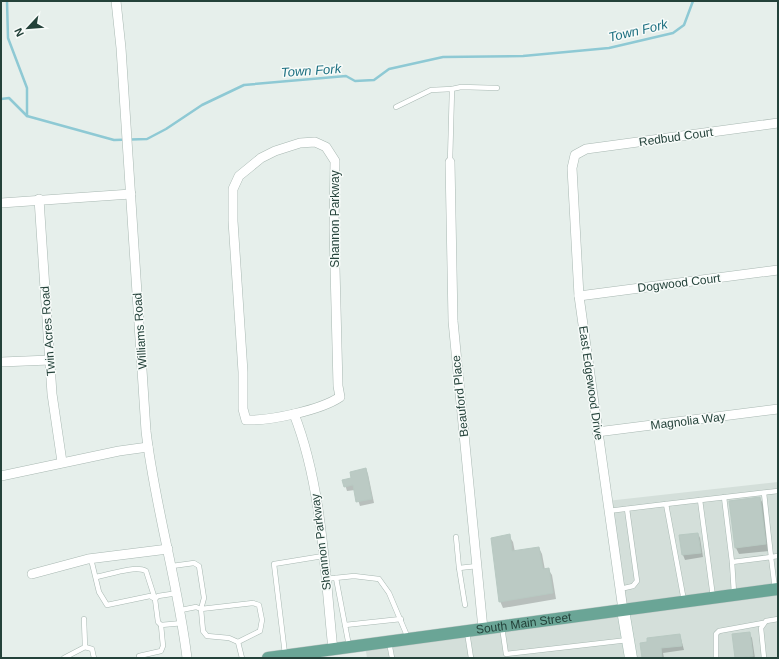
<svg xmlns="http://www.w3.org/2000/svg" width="779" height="659" viewBox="0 0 779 659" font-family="Helvetica,sans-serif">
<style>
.built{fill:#d4dfda}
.shadow{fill:#0003}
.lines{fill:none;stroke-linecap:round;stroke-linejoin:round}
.stream{stroke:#8ec9d4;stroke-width:2.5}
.building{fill:#bbcac4;stroke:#b8c9c2}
.lane-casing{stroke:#a8b8b2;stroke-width:5.5}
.street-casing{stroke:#a8b8b2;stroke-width:10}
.secondary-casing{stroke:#a4bbb3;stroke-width:13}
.primary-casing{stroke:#c2cac8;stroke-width:13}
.lane{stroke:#fff;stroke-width:4.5}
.street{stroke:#fff;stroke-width:9}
.secondary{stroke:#fff;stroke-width:12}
.primary{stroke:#6aa596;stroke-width:12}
.labels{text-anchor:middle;stroke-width:3;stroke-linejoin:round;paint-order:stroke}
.street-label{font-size:12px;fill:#24423a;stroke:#f7fbf9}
.water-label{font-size:13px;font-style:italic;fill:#1c6f80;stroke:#f7fbf9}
</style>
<rect width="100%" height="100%" fill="#e6efeb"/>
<path class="built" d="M778,482V658H367L365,645L622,610L607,501Z"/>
<g class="shadow">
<path d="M366,469L368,474L374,503L360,506L355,490L347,491L344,481L352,479Z"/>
<path d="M760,498L763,504L769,551L739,554L736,548L730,501Z"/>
<path d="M698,534L700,538L703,557L685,560L683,555Z"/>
<path d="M509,536L513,542L515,552L539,548L542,554L545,570L548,569L552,575L556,599L503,608L500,601Z"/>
<path d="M749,633L752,638L755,658H736L733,635Z"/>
<path d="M680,635L684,650L663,653L664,658H643Z"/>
</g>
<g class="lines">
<g class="stream">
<path d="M7,1L8,38L27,88V116"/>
<path d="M1,99L9,98L27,116L114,140L147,139L166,129L202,105L244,85L346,76L355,81L374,80L389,69L443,57L523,56L609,48L673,33L684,25L693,1"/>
</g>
</g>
<g class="building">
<path d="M366,468L372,499L356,502L353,485L344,487L342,480L351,478L350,472Z"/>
<path d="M760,497L766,544L735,548L729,501Z"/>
<path d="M698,533L701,553L682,555L679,535Z"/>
<path d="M510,534L512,551L539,547L543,569L549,568L553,593L499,602L491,538Z"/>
<path d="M750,632L753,656L735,658L732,634Z"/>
<path d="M680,634L682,646L661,648L662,658H642L640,643L647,642V638Z"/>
</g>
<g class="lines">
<defs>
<g id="lane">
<path d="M396,107L431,90L452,89"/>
<path d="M450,162L452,89L461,87L497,88"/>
<path d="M764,493L771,557L778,556"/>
<path d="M724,497L732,562"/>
<path d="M700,500L713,597"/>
<path d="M666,504L778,491"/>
<path d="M608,511L666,504L684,601"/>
<path d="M456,537L459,568"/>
<path d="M91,559L99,592L107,605L150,596L155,599"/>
<path d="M172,566L194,563L199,566L204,598L201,609L253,603L259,605L262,620L260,631L238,642"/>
<path d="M96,577C108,575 135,565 146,571L155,599"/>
<path d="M336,578L349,646"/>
<path d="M325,579L354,576L379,579L389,593L408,638"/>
<path d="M620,589L633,586L637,581L627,509"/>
<path d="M178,593L158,596L155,599L158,622L161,625L183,623"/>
<path d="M734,593L732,562L771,557L775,589"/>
<path d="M465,605L459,568L477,566"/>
<path d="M181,610L196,607L201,609L203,631L207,636L229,638L238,642L242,658"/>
<path d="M84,619L85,647"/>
<path d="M345,625L401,619"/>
<path d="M502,627L506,654L628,640"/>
<path d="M467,632L471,658"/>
<path d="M389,642L392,658"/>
<path d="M285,654L274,564L323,556"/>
<path d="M139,656L161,651L163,646L161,625"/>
<path d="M64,658L85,647L92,649L94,658"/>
<path d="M716,658V634L719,631L763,623"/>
<path d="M764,658L761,628L766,621L778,619"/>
</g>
<g id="street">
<path d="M116,1L121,48L146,431C155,508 178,582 187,658"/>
<path d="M315,142L326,147L335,161L334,228L338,386L340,397C321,410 270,421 246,420L243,409V372L233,221V189L239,176L261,158L275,151L300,143Z"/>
<path d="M450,162L453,321L483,629"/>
<path d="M39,199L52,394L62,462"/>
<path d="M1,203L131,194"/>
<path d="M579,296L778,270"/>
<path d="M1,362L50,360"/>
<path d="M294,414C322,485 325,574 333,650"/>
<path d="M597,432L778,409"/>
<path d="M1,476L119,451L148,447"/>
<path d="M32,574L88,559L168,549"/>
<path d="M623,610L579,296L572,168L575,155L586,149L601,147L778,123"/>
</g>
<path id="secondary" d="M623,610L631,658"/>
<g id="primary">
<path id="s1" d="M268,658L778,589"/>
</g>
</defs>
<use href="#lane" class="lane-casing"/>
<use href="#street" class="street-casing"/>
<use href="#secondary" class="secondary-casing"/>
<use href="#primary" class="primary-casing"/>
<use href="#lane" class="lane"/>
<use href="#street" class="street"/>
<use href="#secondary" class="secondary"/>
<use href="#primary" class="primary"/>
</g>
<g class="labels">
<g class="street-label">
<text transform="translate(676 137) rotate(-8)" y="4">Redbud Court</text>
<text transform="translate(335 219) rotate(-90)" y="4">Shannon Parkway</text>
<text transform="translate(679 283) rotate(-7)" y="4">Dogwood Court</text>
<text transform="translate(48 331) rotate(-94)" y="4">Twin Acres Road</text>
<text transform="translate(140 331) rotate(-94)" y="4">Williams Road</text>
<text transform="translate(591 383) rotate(82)" y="4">East Edgewood Drive</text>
<text transform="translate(460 396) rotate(-96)" y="4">Beauford Place</text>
<text transform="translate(688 421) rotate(-7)" y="4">Magnolia Way</text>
<text transform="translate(321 542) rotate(-97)" y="4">Shannon Parkway</text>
<text dy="4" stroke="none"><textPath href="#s1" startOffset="258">South Main Street</textPath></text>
</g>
<g class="water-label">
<text transform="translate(638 30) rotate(-13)" y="5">Town Fork</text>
<text transform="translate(311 70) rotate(-4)" y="5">Town Fork</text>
</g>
</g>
<rect width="779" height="659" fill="none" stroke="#24423a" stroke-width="4"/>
<g transform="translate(28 28) rotate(244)" stroke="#f7fbf9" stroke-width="3" paint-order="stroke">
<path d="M0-3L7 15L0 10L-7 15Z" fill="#24423a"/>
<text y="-6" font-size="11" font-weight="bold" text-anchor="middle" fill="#24423a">N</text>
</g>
</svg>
